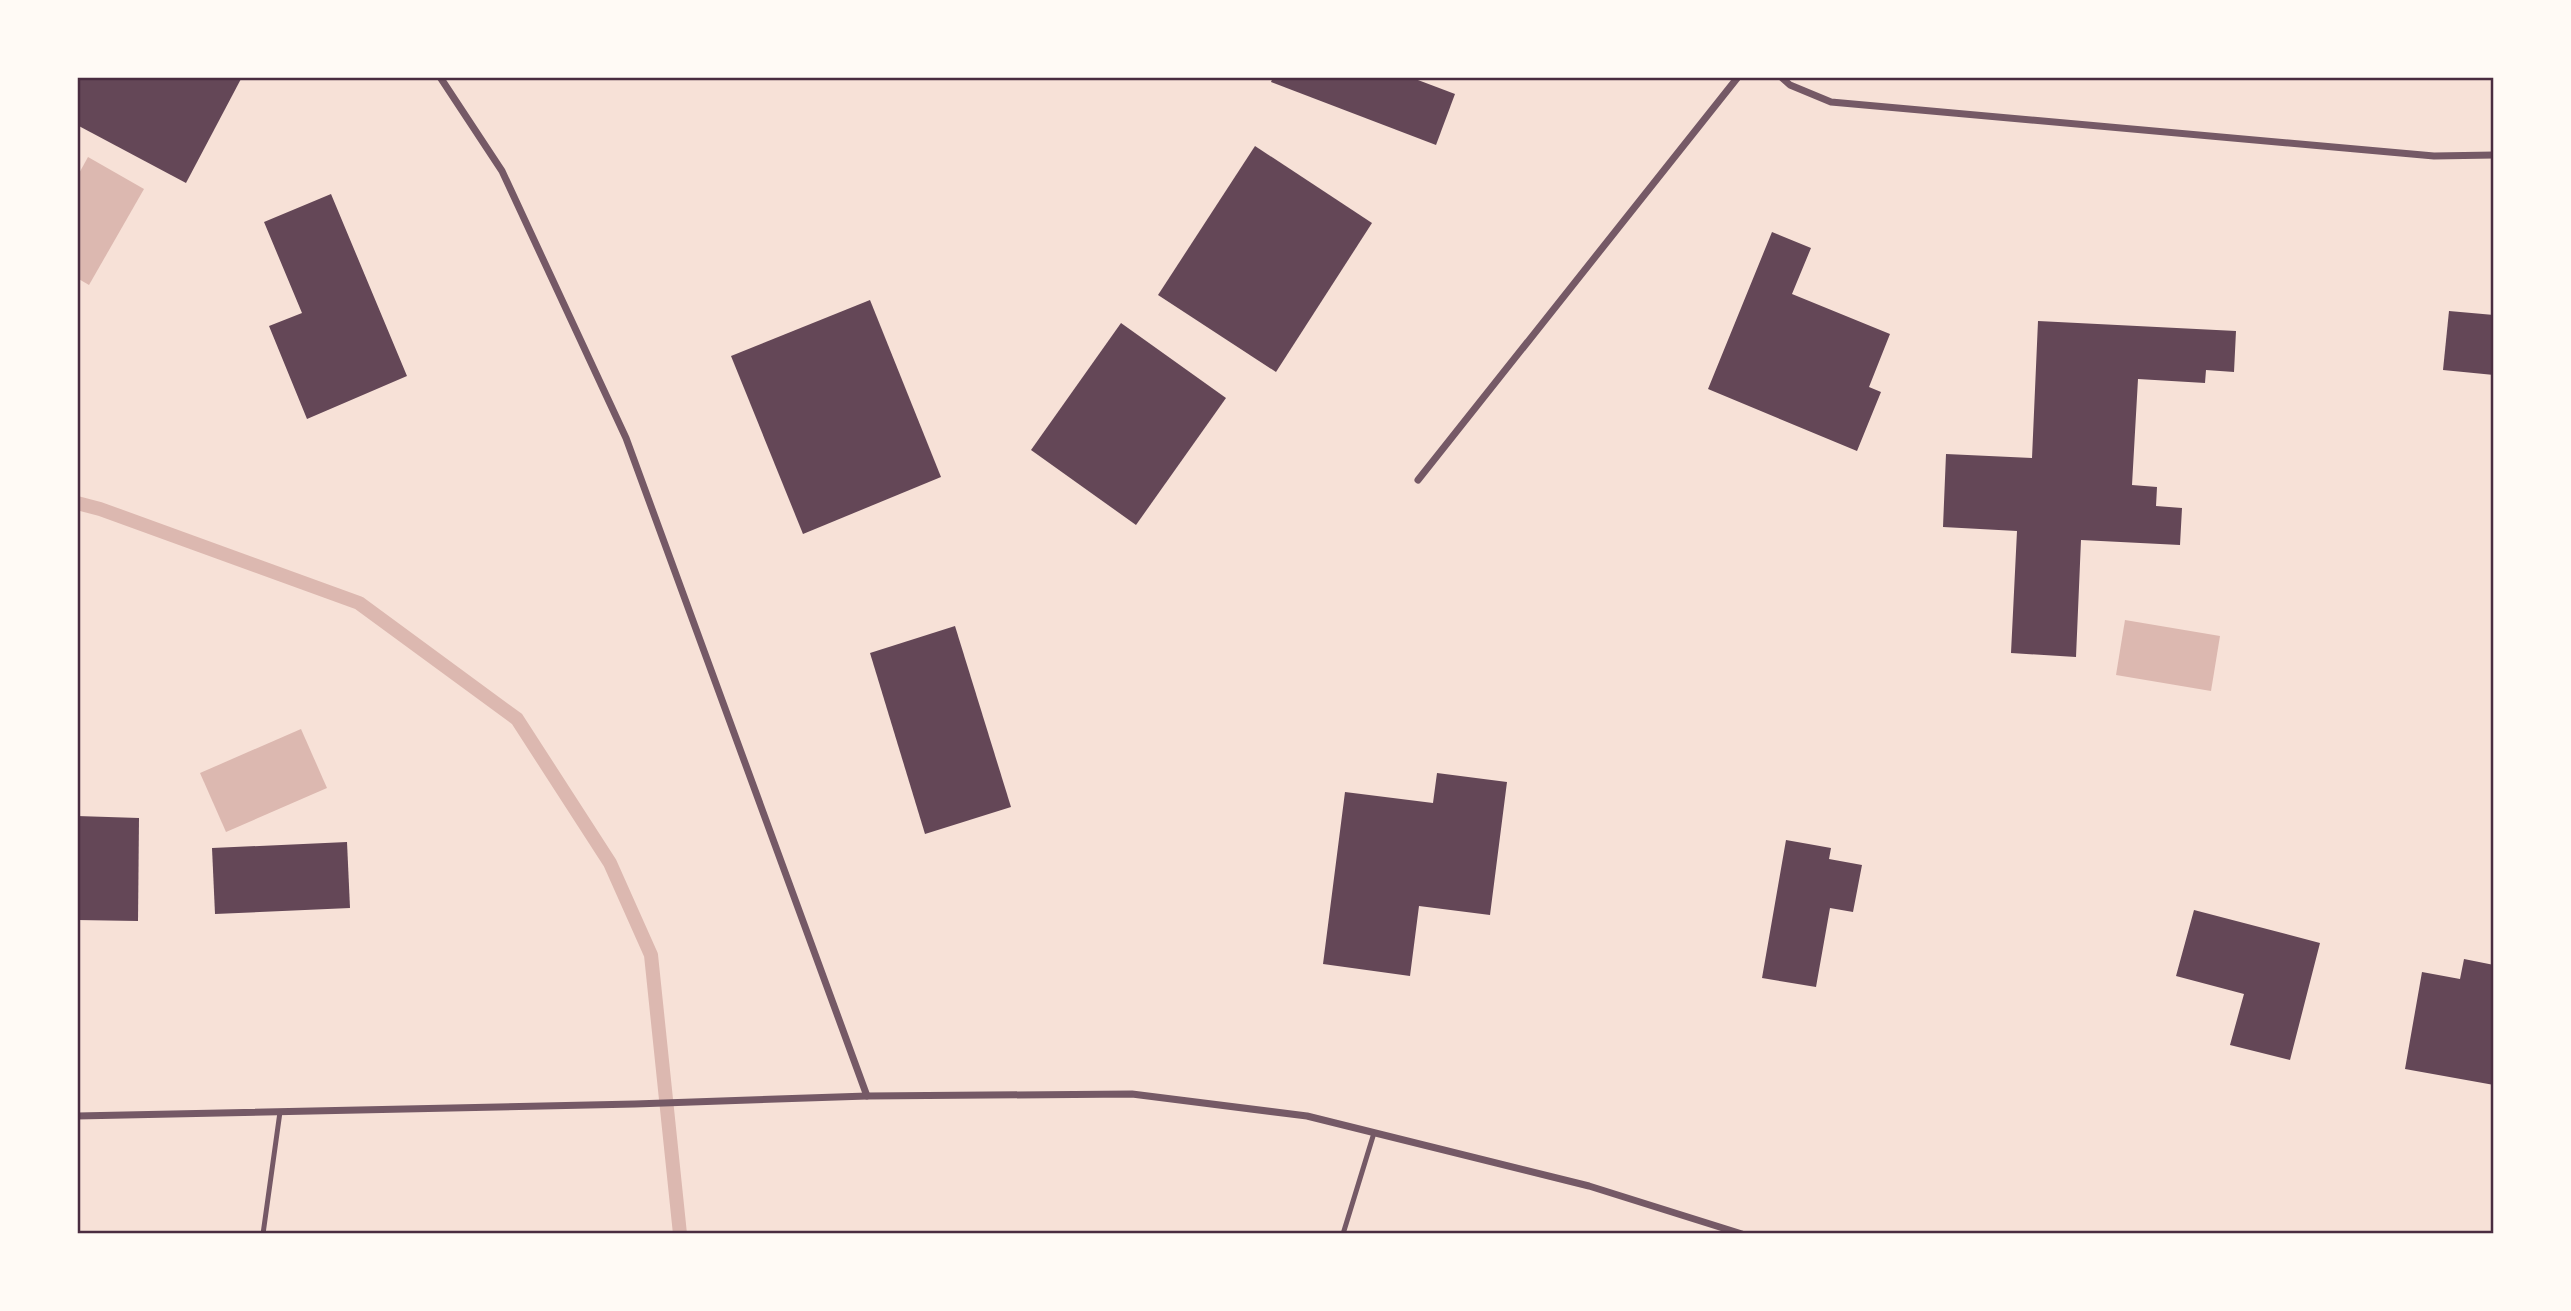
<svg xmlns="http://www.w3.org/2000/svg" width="2571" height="1311" viewBox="0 0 2571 1311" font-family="'Nunito Sans',sans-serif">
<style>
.water{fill:#dcb8b0}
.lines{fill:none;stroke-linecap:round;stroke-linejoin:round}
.stream{stroke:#dcb8b0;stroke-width:14}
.building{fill:#644757}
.service{stroke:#755966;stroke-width:5}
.minor{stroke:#755966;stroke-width:7}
.neatline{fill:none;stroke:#4a2c40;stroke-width:2.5}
</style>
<rect width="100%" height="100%" fill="#f7e1d7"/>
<g class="water">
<path d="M88,157L144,189L89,285L77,278V177Z"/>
<path d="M2125,620L2220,636L2211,691L2116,675Z"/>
<path d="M301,729L327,788L226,832L200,773Z"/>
</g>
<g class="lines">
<path class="stream" d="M77,503L100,509L359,603L517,719L610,863L651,955L680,1234"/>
</g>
<g class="building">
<path d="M77,77H242L186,183L77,125Z"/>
<path d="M1273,77H1410L1455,94L1436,145L1271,82Z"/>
<path d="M1255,146L1372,223L1276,372L1158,295Z"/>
<path d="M331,194L407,376L307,419L269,326L302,313L264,222Z"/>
<path d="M1772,232L1811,248L1792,294L1890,334L1869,387L1881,392L1857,451L1708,389Z"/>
<path d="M870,300L941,477L803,534L731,356Z"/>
<path d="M2449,311L2494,315V375L2443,370Z"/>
<path d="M2038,321L2236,331L2234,372L2206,370L2205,383L2138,379L2132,485L2157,487L2156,506L2182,508L2180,545L2081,540L2076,657L2011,653L2017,531L1943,527L1946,454L2032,458Z"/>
<path d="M1121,323L1226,398L1136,525L1031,450Z"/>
<path d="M955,626L1011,807L925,834L870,653Z"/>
<path d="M1437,773L1507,782L1490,915L1419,906L1410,976L1323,964L1345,792L1433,803Z"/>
<path d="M77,816L139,818L138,921L77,920Z"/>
<path d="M1786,840L1831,848L1829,859L1862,865L1853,912L1830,908L1816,987L1762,978Z"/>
<path d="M347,842L350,908L215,914L212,848Z"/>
<path d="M2194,910L2320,943L2290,1060L2230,1045L2244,994L2176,976Z"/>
<path d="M2464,959L2494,965V1085L2405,1069L2422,972L2460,979Z"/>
</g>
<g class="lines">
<g class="service">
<path d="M263,1234L280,1112"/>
<path d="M1343,1234L1374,1133"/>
</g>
<g class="minor">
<path d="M440,77L502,171L626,438L867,1096"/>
<path d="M1781,77L1790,85L1831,102L2434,156L2494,155"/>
<path d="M1418,480L1738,77"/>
<path d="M77,1116L635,1104L867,1096L1132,1094L1307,1116L1589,1186L1742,1234"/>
</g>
</g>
<rect width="2571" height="1311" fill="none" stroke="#fffaf5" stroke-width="158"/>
<rect x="79" y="79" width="2413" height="1153" class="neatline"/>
</svg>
